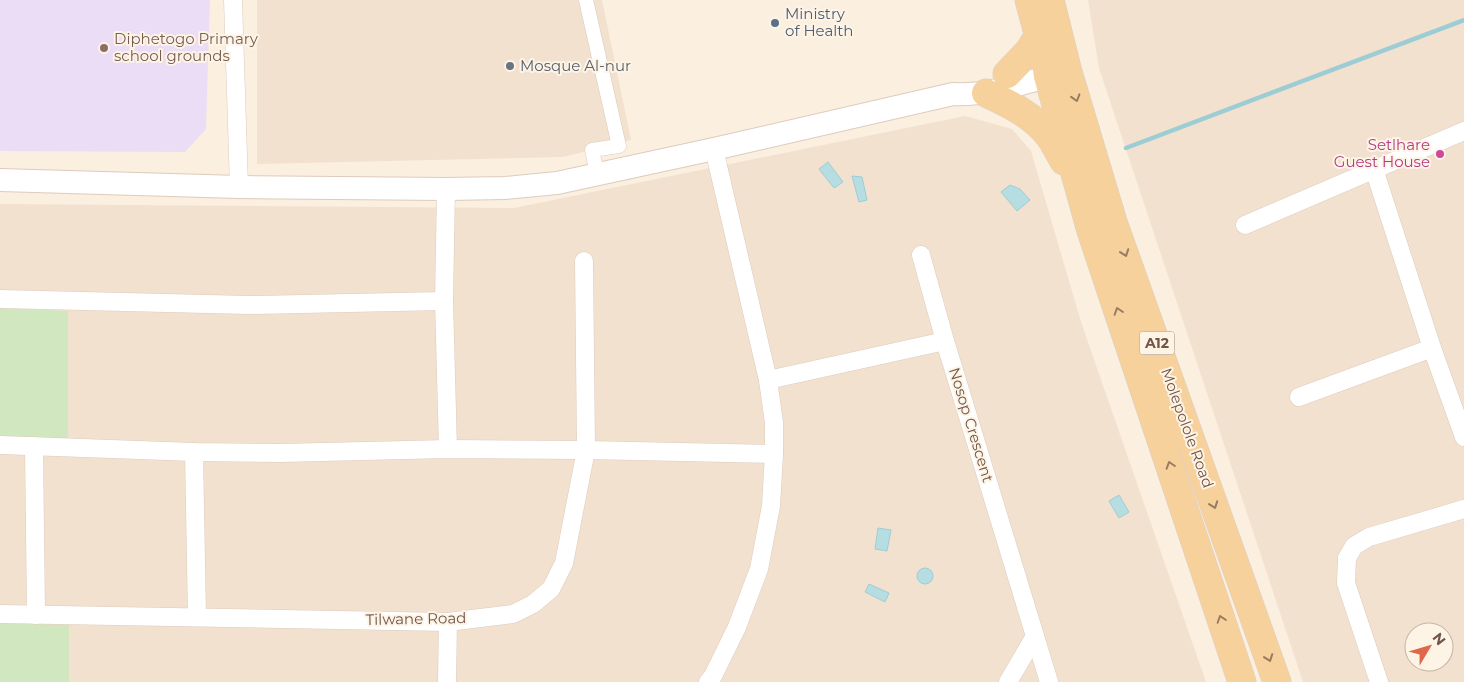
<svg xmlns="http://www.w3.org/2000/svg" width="1464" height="682" viewBox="0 0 1464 682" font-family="Montserrat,sans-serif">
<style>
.residential{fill:#f2e1cf;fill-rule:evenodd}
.education{fill:#ecddf6}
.green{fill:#d1e7c0}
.water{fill:#b6dee2;stroke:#9dcdd4}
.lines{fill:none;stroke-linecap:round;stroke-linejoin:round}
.stream{stroke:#9dcdd4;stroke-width:4.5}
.pedestrian-casing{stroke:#decbbd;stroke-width:15}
.minor-casing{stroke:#decbbd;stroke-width:19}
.tertiary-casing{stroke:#decbbd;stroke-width:24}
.primary-casing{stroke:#d7d0cc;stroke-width:29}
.pedestrian{stroke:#fff;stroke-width:14}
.minor{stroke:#fff;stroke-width:18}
.tertiary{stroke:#fff;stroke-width:22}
.primary{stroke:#f7d19b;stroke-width:28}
.oneway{stroke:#987b62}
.service-dot{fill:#5c6f8a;stroke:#fef4e6;stroke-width:2}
.education-dot{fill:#8d6e63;stroke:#fef4e6;stroke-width:2}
.worship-dot{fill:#6b7280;stroke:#fef4e6;stroke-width:2}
.hotel-dot{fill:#d1479c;stroke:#fef4e6;stroke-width:2}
.labels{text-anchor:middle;stroke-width:4;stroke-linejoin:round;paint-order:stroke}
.shield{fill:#fef4e6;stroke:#9b8578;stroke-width:1}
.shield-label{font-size:14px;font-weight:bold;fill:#705649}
.service-label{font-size:15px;fill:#4e5e75;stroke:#fef4e6;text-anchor:start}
.education-label{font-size:15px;fill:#785e54;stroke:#fef4e6;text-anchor:start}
.worship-label{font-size:15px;fill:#5b616d;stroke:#fef4e6;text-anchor:start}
.hotel-label{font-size:15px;fill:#b23c85;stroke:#fef4e6;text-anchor:end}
.street-label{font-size:15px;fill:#705649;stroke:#fef4e6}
</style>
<rect width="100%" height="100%" fill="#fbefe0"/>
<g class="residential">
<path d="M257,0H602L631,140L563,157L257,164Z"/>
<path d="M1088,0H1464V682H1303L1099,68ZM1414,632H1444V662H1414Z"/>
<path d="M965,116L1012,129L1031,151L1081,322L1206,682H0V204L514,208Z"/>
</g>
<path class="education" d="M0,0H210L206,129L185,152L0,151Z"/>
<g class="green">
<path d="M0,308L68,311V440L0,442Z"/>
<path d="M0,623L69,625V682H0Z"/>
</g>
<g class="water">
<path d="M828,162L843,182L834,188L819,169Z"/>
<path d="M852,176L862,177L867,200L859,202Z"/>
<path d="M1010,185L1020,189L1030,200L1017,211L1001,192Z"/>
<path d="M1119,495L1129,512L1119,518L1109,501Z"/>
<path d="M878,528L891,530L887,551L875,549Z"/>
<circle cx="925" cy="576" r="8"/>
<path d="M869,584L889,593L885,602L865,592Z"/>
</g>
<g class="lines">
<path class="stream" d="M1126,148L1464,20"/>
<defs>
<path id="pedestrian" d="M586,0L619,146L592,150L597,174"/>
<g id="minor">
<path d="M233,0L239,187"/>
<path d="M1374,169L1432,348L1464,437"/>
<path d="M446,189L444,301L448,449"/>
<path d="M1245,225L1464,131"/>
<path d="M921,255L945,341L1049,682"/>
<path d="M0,299L249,305L444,301"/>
<path d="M768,380L945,341"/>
<path d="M1299,397L1432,348"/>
<path d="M0,445L194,452L280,453L448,449L586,450L774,454"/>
<path d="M34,446L36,615"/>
<path d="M194,452L197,617"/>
<path d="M0,614L448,622L513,614L533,604L551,589L564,563L586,450L584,261"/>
<path d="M447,682L448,622"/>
<path d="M708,682L713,676L737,627L759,569L771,506L774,454V423L768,380L714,149"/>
<path d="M1008,682L1035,636"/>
<path d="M1379,682L1346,583L1347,558L1354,546L1369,537L1464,509"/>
</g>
<path id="tertiary" d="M0,180L239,187L446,189L505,188L557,183L714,149L953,94C991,96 1027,81 1063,73"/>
<g id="primary">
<path d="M1029,0L1046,63L1048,76L1091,231L1242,682"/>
<path d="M1050,0L1068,72L1113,222L1277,682"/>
<path d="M1007,74L1029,51L1039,35"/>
<path d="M986,93C1010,104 1034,116 1050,137C1055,144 1059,153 1064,161"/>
</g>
</defs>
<use href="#pedestrian" class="pedestrian-casing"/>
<use href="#minor" class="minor-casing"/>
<use href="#tertiary" class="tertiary-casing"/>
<use href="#primary" class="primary-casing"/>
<use href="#pedestrian" class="pedestrian"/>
<use href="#minor" class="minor"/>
<use href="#tertiary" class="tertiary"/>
<use href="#primary" class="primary"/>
</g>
<defs><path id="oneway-chevron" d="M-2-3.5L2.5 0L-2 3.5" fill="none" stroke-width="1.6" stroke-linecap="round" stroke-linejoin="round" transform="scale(1.25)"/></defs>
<g class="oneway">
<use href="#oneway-chevron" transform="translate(1076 98) rotate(73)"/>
<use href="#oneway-chevron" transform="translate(1125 253) rotate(70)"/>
<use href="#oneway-chevron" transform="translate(1118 311) rotate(-108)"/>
<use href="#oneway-chevron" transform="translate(1170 465) rotate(-108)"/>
<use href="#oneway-chevron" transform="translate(1214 505) rotate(70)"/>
<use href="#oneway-chevron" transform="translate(1221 619) rotate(-108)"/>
<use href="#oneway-chevron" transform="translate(1269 658) rotate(70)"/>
</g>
<circle class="service-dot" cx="775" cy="23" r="5"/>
<circle class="education-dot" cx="104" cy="48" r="5"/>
<circle class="worship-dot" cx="510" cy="66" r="5"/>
<circle class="hotel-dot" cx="1440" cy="154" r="5"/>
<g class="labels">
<rect class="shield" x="1139.5" y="331.5" width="35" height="23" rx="4"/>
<g class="shield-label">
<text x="1157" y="348">A12</text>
</g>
<g class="service-label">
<text x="785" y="19">Ministry<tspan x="785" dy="17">of Health</tspan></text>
</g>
<g class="education-label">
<text x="114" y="44">Diphetogo Primary<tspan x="114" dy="17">school grounds</tspan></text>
</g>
<g class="worship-label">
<text x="520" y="71">Mosque Al-nur</text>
</g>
<g class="hotel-label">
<text x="1430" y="150">Setlhare<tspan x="1430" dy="17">Guest House</tspan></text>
</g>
<g class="street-label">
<text transform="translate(971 425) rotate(73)" y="5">Nosop Crescent</text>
<text transform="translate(1187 428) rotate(70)" y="5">Molepolole Road</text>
<text transform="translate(416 619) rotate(-1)" y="5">Tilwane Road</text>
</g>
</g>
<g transform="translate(1429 647) rotate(52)"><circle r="24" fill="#fef4e6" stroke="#c5b5a7"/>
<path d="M0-4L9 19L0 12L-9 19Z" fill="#df674a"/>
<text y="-8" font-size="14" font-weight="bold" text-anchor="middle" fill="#705649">N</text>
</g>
</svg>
